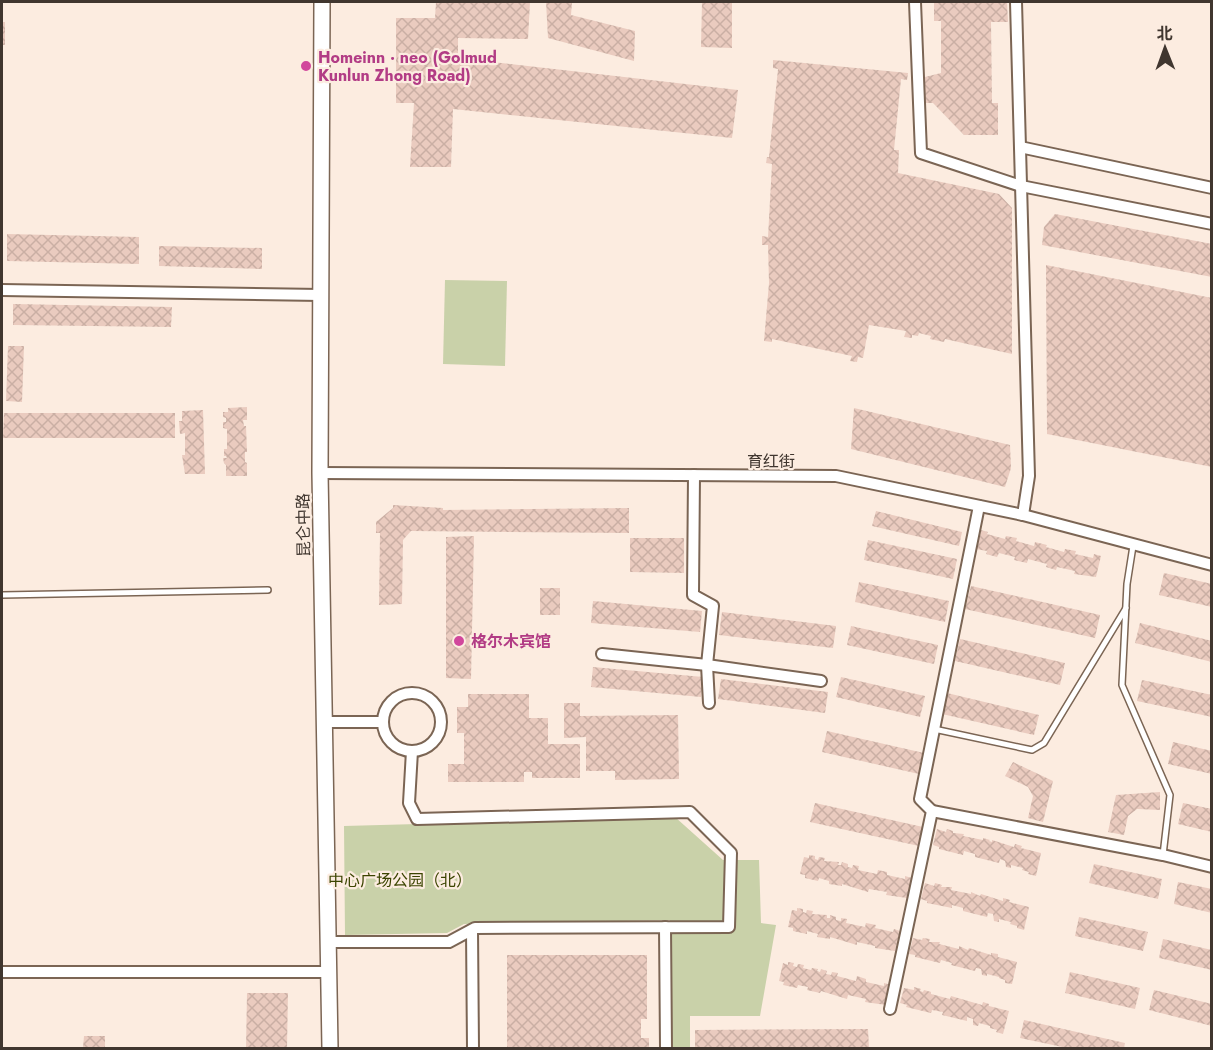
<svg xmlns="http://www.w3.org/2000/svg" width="1213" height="1050" viewBox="0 0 1213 1050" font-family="Jost,'Noto Sans SC',sans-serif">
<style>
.green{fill:#c9d1a9}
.building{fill:url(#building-cross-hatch)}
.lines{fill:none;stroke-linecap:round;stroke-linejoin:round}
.service-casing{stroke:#7b6554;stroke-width:8}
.minor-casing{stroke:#7b6554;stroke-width:14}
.secondary-casing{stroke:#7b6554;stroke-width:18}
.service{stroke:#fff;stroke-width:5}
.minor{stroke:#fff;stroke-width:10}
.secondary{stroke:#fff;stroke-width:15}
.hotel-dot{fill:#d1479c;stroke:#fcece0;stroke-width:2}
.labels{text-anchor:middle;stroke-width:4.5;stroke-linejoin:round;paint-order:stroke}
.hotel-label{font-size:16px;font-weight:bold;fill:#b23c85;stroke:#fcece0;text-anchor:start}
.street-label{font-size:16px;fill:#40362f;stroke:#fcece0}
.park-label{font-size:16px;fill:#3b4400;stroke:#fcece0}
</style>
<defs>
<pattern id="building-cross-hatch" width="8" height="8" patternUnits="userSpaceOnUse" patternTransform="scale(1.5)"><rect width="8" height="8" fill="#eacbbf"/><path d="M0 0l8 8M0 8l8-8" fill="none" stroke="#caafa4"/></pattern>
</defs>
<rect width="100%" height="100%" fill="#fcece0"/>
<g class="green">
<path d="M445,280L507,281L505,366L443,364Z"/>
<path d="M675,817L723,860H759L761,923L776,925L760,1016H690V1048H671L670,920L464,924L447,933L345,935L344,826Z"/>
</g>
<g class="building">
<path d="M436,2H530L528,39L458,38V58L738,90L732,138L453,109L451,167H410L414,103H396V18H435Z"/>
<path d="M546,2H572L571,15L635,31L634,61L548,38Z"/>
<path d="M702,2H732V48L701,47Z"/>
<path d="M934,2H1007L1008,22H991L992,103H998V135H964L933,103H925V77L941,73V21H934Z"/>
<rect x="2" y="22" width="3" height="23"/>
<path d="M773,60L908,73L907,80L901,79L894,150H899L898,173L999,194L1012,208V354L945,339L944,342L930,339L931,336L919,333L918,336L912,335V338L904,337L906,331L869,325L863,358L858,357L857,362L850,361L852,356L772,339V342L764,341L769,283L768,245H762V236L768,237L772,164L766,163L767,157H769L778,69L773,68Z"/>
<path d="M1055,214L1212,244V277L1042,245L1044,227Z"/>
<path d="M7,234L139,237V264L7,261Z"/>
<path d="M159,246L262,248V269L159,266Z"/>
<path d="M1046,265L1212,298V467L1047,434Z"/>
<path d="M13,304L172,307L171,327L13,325Z"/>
<path d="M8,346H24L22,402L6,401Z"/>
<path d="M247,407V420H243L244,426H246L247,452H245V462L247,463V476H226V465L224,463L223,458H227L226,456H224V449H227V429L223,428V422H226V418L223,417V412H228V408Z"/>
<path d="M854,408L1010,445L1011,468L1005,487L851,449Z"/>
<path d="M203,410L205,474H185L182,455H185V433L180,434L179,421H182V411Z"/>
<path d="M4,413H175V438H3Z"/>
<path d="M393,505L443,508V510L629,508V533L411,531L403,540L402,604L379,605L380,533H376V522L393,508Z"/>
<path d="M876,511L962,532L959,546L872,526Z"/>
<path d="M981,530L988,532L987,534L1005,539L1006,536L1017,538L1016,541L1034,546L1035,542L1047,545L1046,547L1064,552L1065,549L1076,551L1075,554L1093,558L1094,554L1101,556L1096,577L1074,574L1075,571L1057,567L1056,570L1046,567L1047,564L1028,559L1027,563L1014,560L1015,557L999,553L997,557L986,554L987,551L976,549Z"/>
<path d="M474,536L471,679L446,678V537Z"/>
<path d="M630,538H684V573L630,572Z"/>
<path d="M868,540L957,559L953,579L864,560Z"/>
<path d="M1164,573L1212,584V607L1159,595Z"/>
<path d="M859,582L949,601L945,622L855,602Z"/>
<path d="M971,586L1100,615L1095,638L965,609Z"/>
<rect x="540" y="588" width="20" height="27"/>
<path d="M593,601L702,611L700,632L591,623Z"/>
<path d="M722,612L836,626L833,648L719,635Z"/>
<path d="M1140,623L1212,641V662L1135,643Z"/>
<path d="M851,626L938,645L934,664L847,645Z"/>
<path d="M960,639L1065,663L1060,685L955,661Z"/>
<path d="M593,667L703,677L701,697L591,687Z"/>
<path d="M841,677L925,696L920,717L836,697Z"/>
<path d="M721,679L828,692L825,713L718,699Z"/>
<path d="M1142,680L1212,695V717L1137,701Z"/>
<path d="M947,693L1039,715L1034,735L942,714Z"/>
<path d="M468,694H529V718H548V744H580V778H532V772H524V782H448V764H464V733H457V707H468Z"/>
<path d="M564,703H580V716L678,715L679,779L615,780V771H586V737L564,738Z"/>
<path d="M827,731L924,753L919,774L822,752Z"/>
<path d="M1173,742L1212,751V774L1168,764Z"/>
<path d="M1013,762L1053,781L1043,822L1028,818L1033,796L1028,787L1005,776Z"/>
<path d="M1160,792V810L1137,809L1128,816L1124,835L1108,832L1116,795Z"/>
<path d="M815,803L923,827L919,846L810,822Z"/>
<path d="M1183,803L1212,809V832L1178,824Z"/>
<path d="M937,829L946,832L947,829L953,831V833L964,834L963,836L983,840V838L990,840L989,841L992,842V840L1014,847L1015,844L1022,846L1021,848L1041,853L1036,876L1028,874L1029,872L1022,870L1023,868L1011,865V868L1006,867L1005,861L1000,859L999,863L975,857V854L964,851L963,855L939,849V847L933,845Z"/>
<path d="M809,855L815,856V859L818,860L819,857L825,858L824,861L839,862L838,865H841L842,862L848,864V867L852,868L853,865L859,866L858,870L877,874L878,870L887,872V875L905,879V876L912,878L907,898L886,895L887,892L869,889L868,892L842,884V886L829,884V881L819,878L818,881L805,878V875L800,874L804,857L809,858Z"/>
<path d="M1094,864L1162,879L1158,899L1089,883Z"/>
<path d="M1178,882L1212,889V913L1174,904Z"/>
<path d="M925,883L934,886L935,883L942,885L941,887H952L951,890L971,894V892L980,896L981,894L1003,901V898L1010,900L1009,902L1029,907L1024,930L1017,928V926L1010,924L1011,922L999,919V922L994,921L993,914L988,913L987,917L963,911V908L952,905V908L927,903V901L921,899Z"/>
<path d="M797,908L803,909V912L806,913L807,910L813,911L812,914L827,915V918H830V915L836,917V920L841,921V918L847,919L846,923L865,927L866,923L876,925L875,928L893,932L894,929L900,931L895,951L875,948V946L857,942V945L830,937V939L817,937L818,934L807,931V934L793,931V928L788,927L792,910L797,911Z"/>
<path d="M1079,917L1148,932L1143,951L1075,936Z"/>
<path d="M913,938L922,940L923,938L930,939L929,942H940L939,944L959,949V946L968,950L969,948L991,955V953L998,954V957L1017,962L1012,984L1005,983V980L999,978V977L987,974V976L982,975L981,969L976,968L975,971L951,965L952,963L941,960L940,963L915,957V955L909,954Z"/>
<path d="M1163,939L1212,950V970L1159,958Z"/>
<path d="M507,955H647V1019H641V1038H649V1048H507Z"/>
<path d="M788,962L794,963L793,966L797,967L798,964L804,965L803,968L811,970L812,968L818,969L817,971L820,972L821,969L827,971L826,974L831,975L832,972L838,973L837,976L856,981L857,976L866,979V982L884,986V983L891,985L886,1005L865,1002L866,999L848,995L847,999L821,991L820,993L807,990L808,987L798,985L797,988L783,985L784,982L779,981L783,963L788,965Z"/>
<path d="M1070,972L1140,988L1135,1009L1065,993Z"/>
<path d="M914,987L921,989L920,991L923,992L924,990L931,992V994L950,999L951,996L982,1005L983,1002L989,1004V1006L1009,1011L1003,1034L996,1032L997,1030L990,1028V1026L979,1023L978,1026L973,1025V1019L967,1017V1021L942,1015L943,1012L932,1010L931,1013L906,1007L907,1005L900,1003L904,988L914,990Z"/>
<path d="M1154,990L1212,1004V1026L1149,1010Z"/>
<path d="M247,993H288L287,1048H246Z"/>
<path d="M1024,1020L1125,1043L1124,1048H1067L1020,1038Z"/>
<path d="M868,1029L869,1048H695V1030Z"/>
<path d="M84,1036H105V1048H83Z"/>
</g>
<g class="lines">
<defs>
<g id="service">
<path d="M1133,546L1127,584L1122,685L1170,795L1163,855"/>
<path d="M2,595L268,590"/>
<path d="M934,729L1032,750L1044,743L1126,608"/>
</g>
<g id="minor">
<path d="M915,2L921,153L1021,186L1212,224"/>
<path d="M1016,2L1029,476L1023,515"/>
<path d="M1020,147L1212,188"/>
<path d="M2,290L321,295"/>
<path d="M320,473L836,476L1023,515L1212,565"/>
<path d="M694,475L693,595L713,606L707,665L709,703"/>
<path d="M602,654L707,665L821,681"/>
<circle cx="412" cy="722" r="29"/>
<path d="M325,722H382"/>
<path d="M932,811L1163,855L1212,867"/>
<path d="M665,927L666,1048"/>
<path d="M472,930L473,1048"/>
<path d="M329,942H449L475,928L729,927L731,853L690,812L417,819L409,803L412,751"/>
<path d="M2,972H330"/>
<path d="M890,1009L932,811L920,799L979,506"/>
</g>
<path id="secondary" d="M322,2L320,473L330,1048"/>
</defs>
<use href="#service" class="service-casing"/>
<use href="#minor" class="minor-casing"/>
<use href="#secondary" class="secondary-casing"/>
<use href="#service" class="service"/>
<use href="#minor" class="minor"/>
<use href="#secondary" class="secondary"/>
</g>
<g class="hotel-dot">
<circle cx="306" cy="66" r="6"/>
<circle cx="459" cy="641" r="6"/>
</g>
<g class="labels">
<g class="hotel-label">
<text x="318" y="63">Homeinn · neo (Golmud<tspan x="318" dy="18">Kunlun Zhong Road)</tspan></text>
<text x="471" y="647">格尔木宾馆</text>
</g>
<g class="street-label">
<text x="771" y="467">育红街</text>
<text transform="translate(303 525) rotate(-91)" y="6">昆仑中路</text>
</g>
<g class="park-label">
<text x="400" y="886">中心广场公园（北）</text>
</g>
</g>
<rect width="1213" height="1050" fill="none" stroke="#40362f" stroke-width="6"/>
<g transform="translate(1165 48) rotate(359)" stroke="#fcece0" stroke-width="4.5" paint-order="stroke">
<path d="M0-4.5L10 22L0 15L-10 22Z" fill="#40362f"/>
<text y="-9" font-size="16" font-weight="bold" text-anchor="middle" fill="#40362f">北</text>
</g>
</svg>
